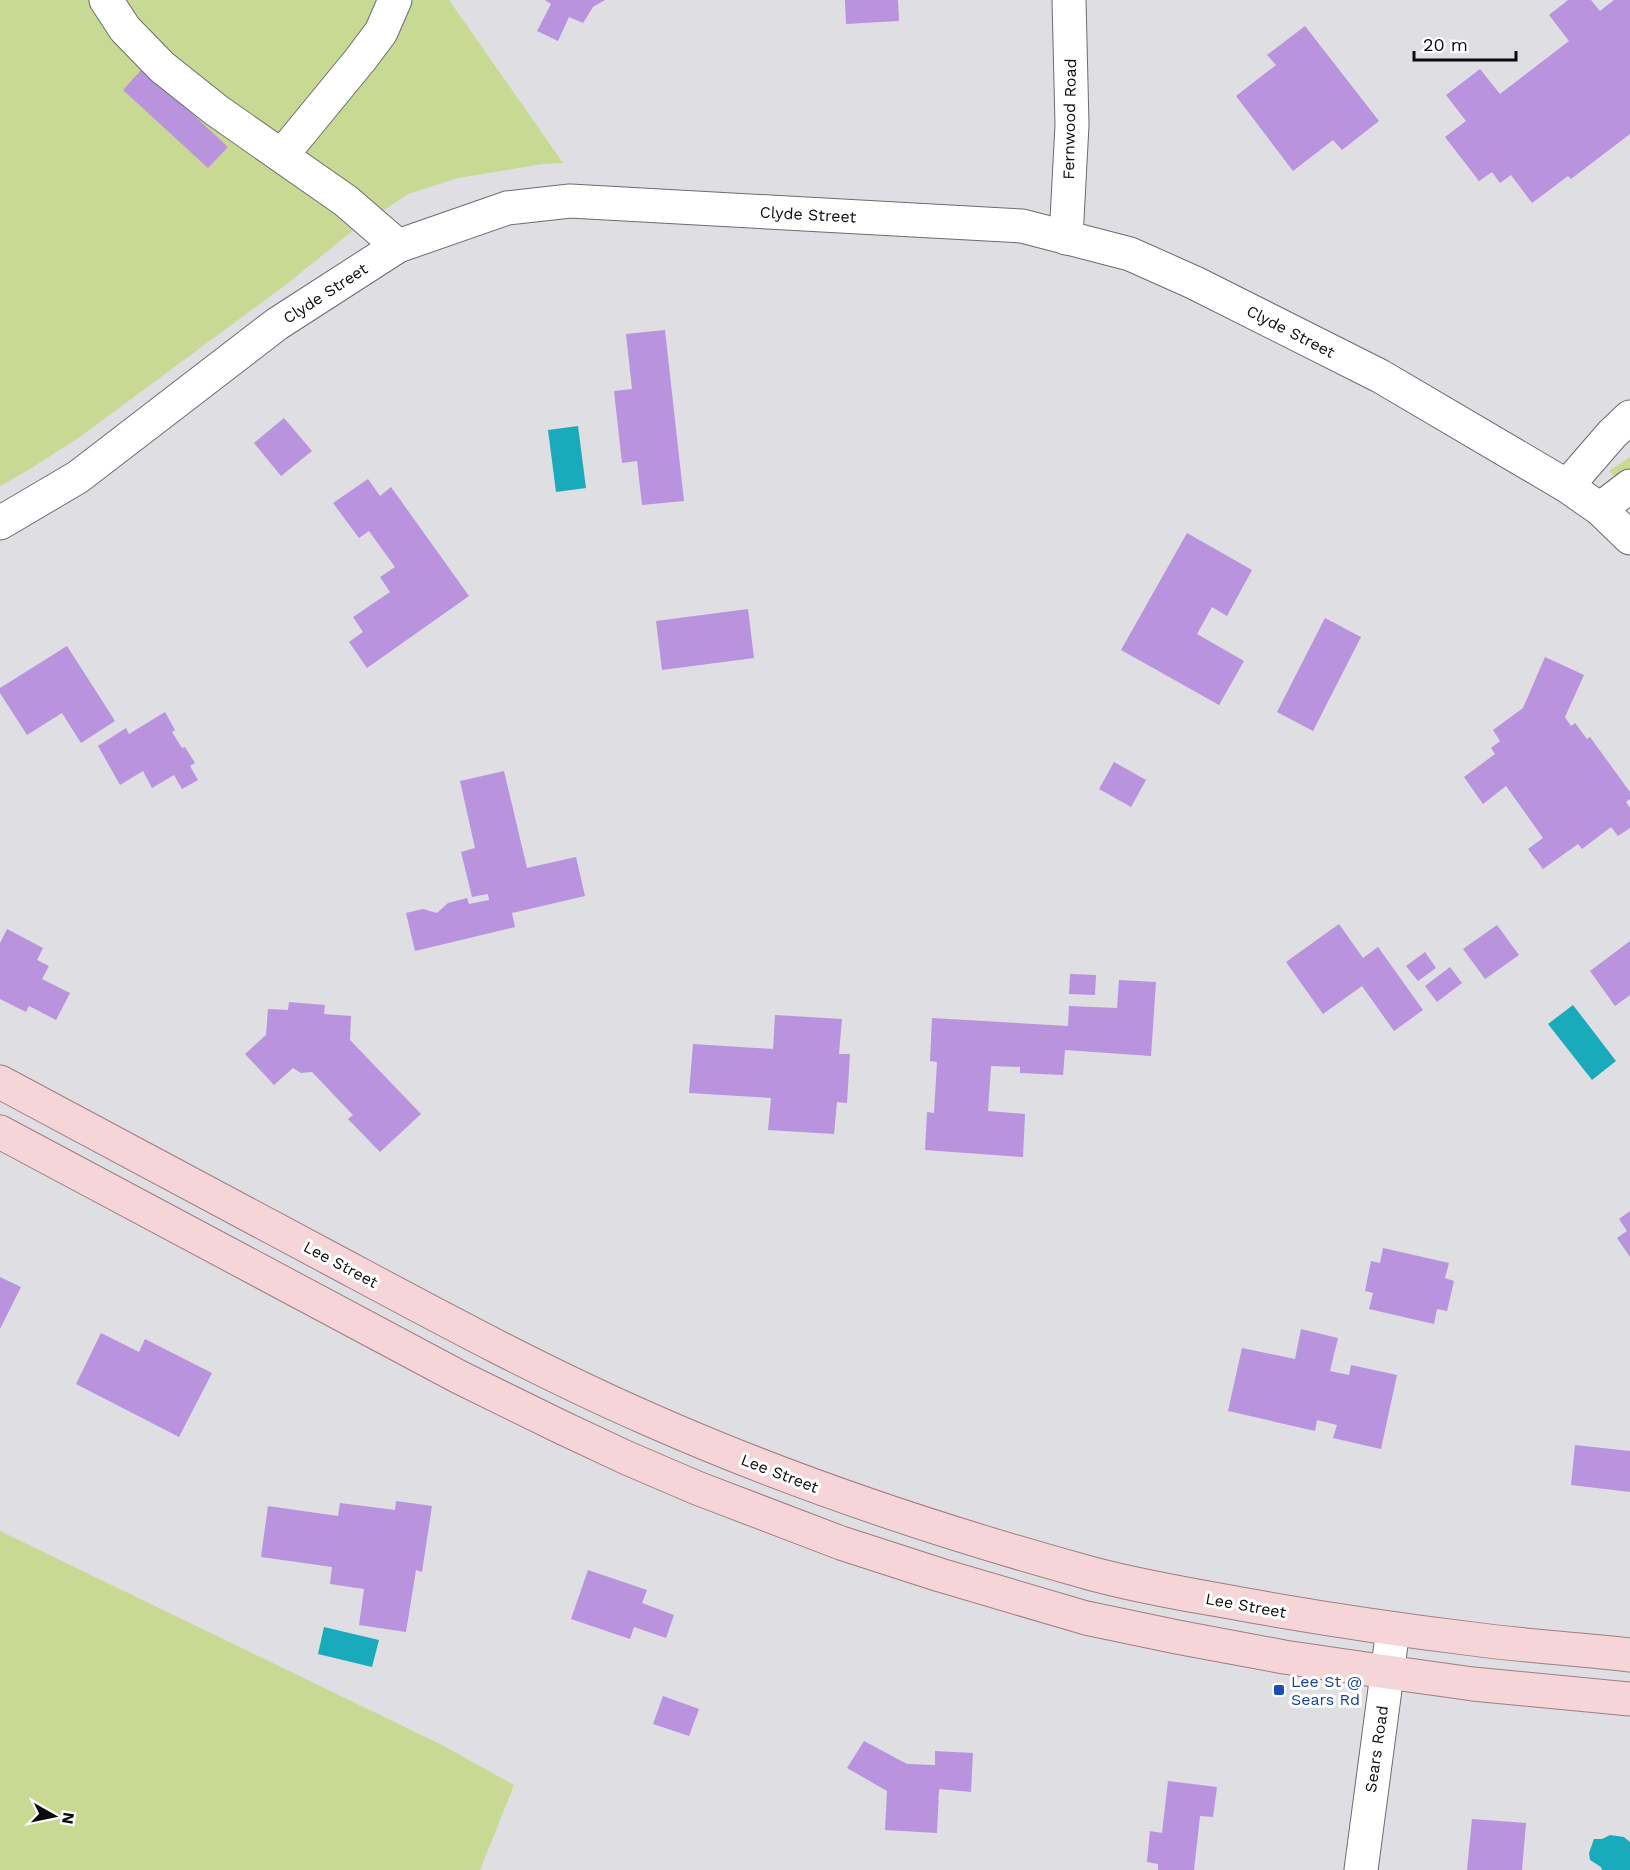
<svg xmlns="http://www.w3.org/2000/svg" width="1630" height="1870" viewBox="0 0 1630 1870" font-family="'Work Sans',sans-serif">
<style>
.green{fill:#c7d993}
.water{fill:#19abbc}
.building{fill:#b993dd}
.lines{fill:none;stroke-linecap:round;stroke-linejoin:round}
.minor-casing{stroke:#6c6c70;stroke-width:35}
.major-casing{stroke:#a07c80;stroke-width:35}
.minor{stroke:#fff;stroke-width:33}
.major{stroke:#f5d5d7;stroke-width:33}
.transit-dot{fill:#1a4fb4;stroke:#fff;stroke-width:2}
.labels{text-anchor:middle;stroke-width:6;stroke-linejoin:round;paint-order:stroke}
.street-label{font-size:16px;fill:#0c0c0e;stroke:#fff}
.transit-label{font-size:16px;fill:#164399;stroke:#fff;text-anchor:start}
</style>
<rect width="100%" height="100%" fill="#dedee3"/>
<g class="green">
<path d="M0,0H449L563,163L543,164L458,178L408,194L351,232L287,284L81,436L30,469L0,486Z"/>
<path d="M1630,457V492L1609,471Z"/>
<path d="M0,1531L442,1745L514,1785L480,1870H0Z"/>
</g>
<g class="water">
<path d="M578,426L586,488L556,492L548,430Z"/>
<path d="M1573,1005L1616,1061L1592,1080L1548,1024Z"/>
<path d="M324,1627L379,1640L372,1667L318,1654Z"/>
<path d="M1610,1835L1624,1837L1630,1842V1870H1602L1601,1867L1590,1860L1589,1853L1594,1839H1602Z"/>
</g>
<g class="building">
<path d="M545,0H605L593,7L583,23L569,17L558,41L537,31L551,4Z"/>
<path d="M845,0H898L899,21L846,24Z"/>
<path d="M1568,0H1591L1600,11L1614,0H1630V134L1571,179L1568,176L1532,203L1511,175L1500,183L1492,172L1479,181L1445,137L1466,121L1446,95L1480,69L1500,94L1569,41L1549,15Z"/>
<path d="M1305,26L1379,121L1342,150L1333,140L1293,171L1236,96L1276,65L1267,55Z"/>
<path d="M143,68L228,147L208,168L123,90Z"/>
<path d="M665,330L684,501L642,505L637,461L622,463L614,391L632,389L626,334Z"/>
<path d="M284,418L312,451L281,476L254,443Z"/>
<path d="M368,479L380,496L391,487L469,596L367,668L349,642L363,632L353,617L390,592L380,577L395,567L369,531L359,538L333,503Z"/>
<path d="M1187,533L1252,570L1227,616L1212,607L1197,634L1244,661L1219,705L1121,650Z"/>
<path d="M748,609L754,658L662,670L656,621Z"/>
<path d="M1325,618L1361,637L1313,731L1277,712Z"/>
<path d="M67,646L115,721L81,743L62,713L27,735L0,693V688Z"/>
<path d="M1545,657L1584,675L1565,717L1571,726L1575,723L1587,739L1590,737L1630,792V799L1626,802L1630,808V828L1618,836L1611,827L1582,849L1578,844L1543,869L1528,849L1543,838L1506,786L1483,804L1464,777L1495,754L1491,748L1500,741L1493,730L1523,708Z"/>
<path d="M165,712L175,730L172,732L182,748L185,747L195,763L190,766L198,780L182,789L174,775L152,788L143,771L120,785L98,746L126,728L129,734Z"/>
<path d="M1114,762L1146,780L1131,807L1099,789Z"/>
<path d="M504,771L527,868L576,857L585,896L512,913L515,927L415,951L406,913L423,909L437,913L448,903L467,898L469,904L489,900L488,894L472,897L461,852L475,848L460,781Z"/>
<path d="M1339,924L1363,958L1378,947L1423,1010L1394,1031L1362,986L1323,1014L1286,962Z"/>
<path d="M1497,925L1519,955L1485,979L1463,949Z"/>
<path d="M7,929L43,948L37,960L49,966L42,979L70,993L56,1020L29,1006L26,1012L0,999V943Z"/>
<path d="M1630,941V995L1615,1006L1590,971Z"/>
<path d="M1425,952L1436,968L1418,981L1406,966Z"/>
<path d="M1450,967L1462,983L1437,1002L1425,986Z"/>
<path d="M1070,974L1096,975L1095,995L1069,994Z"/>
<path d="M1119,980L1156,982L1151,1056L1065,1050L1063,1075L1020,1073V1067L991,1066L988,1111L1025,1114L1023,1157L925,1150L927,1112L934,1113L937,1062L930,1061L932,1018L1068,1026L1069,1006L1117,1008Z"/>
<path d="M289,1002L325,1005L324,1014L351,1016L350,1040L421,1114L380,1152L348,1119L353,1115L312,1072L301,1073L293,1068L274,1085L245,1054L266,1035L268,1009L288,1010Z"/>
<path d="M775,1015L842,1019L839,1054H850L847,1103L837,1102L834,1134L768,1130L771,1098L689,1093L693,1044L773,1049Z"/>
<path d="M1630,1211V1257L1617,1238L1627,1231L1619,1219Z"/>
<path d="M1383,1248L1449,1263L1445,1278L1454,1281L1447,1311L1437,1309L1434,1324L1369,1309L1373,1293L1365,1291L1371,1261L1380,1263Z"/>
<path d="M0,1277L21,1287L0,1329Z"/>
<path d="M1301,1329L1338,1338L1330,1371L1349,1375L1351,1365L1397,1375L1381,1449L1333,1438L1337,1425L1317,1420L1315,1431L1228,1411L1242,1348L1295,1359Z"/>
<path d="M101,1333L139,1352L145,1339L212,1373L179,1437L76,1384Z"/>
<path d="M1575,1445L1630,1451V1492L1571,1485Z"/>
<path d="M396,1501L432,1506L422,1572L416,1570L406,1632L359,1625L364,1589L330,1584L332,1567L261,1557L268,1506L338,1516L340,1503L395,1510Z"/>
<path d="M588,1570L647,1590L642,1603L674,1615L666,1638L634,1627L630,1639L571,1619Z"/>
<path d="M663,1696L699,1709L689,1736L653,1724Z"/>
<path d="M864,1741L907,1764L935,1765V1751L973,1753L971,1792L939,1789L937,1833L885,1830L887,1791L847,1768Z"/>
<path d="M1168,1781L1217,1787L1213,1817L1200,1816L1194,1870H1158V1864L1147,1862L1150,1831L1162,1833Z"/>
<path d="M1472,1819L1526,1823L1522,1870H1467Z"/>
</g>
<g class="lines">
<defs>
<g id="minor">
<path d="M106,0L125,29L162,67L216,110L346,201L398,246"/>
<path d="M282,155L360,60L381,32L395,0"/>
<path d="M1066,238L1072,125L1069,0"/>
<path d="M1567,486L1612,434L1630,417"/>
<path d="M1600,509L1630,486"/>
<path d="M0,523L78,477L277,324L398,246L507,208L570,201L1022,226L1130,254L1195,283L1380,376L1567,486L1600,509L1630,538"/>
<path d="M1361,1870L1393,1629"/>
</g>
<g id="major">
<path d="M0,1082C111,1141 222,1200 333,1260C436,1315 539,1371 646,1418C790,1482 940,1532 1093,1574C1138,1586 1184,1594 1230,1602C1311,1617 1392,1629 1473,1639C1525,1646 1578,1649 1630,1655"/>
<path d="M0,1132L459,1377L563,1428L627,1458L697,1488L841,1543L940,1575L1086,1618L1177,1637L1284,1657L1387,1672L1473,1684L1630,1699"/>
</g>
</defs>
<use href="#minor" class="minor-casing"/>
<use href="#major" class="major-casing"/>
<use href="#minor" class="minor"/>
<use href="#major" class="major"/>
</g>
<rect class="transit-dot" x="1273" y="1684" width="12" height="12" rx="3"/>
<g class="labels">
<g class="street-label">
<text transform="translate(1069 119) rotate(-89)" y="6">Fernwood Road</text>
<text transform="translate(808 214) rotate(3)" y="6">Clyde Street</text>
<text transform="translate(325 293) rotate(-33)" y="6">Clyde Street</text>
<text transform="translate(1291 331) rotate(27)" y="6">Clyde Street</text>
<text transform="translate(341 1264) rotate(28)" y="6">Lee Street</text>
<text transform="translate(780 1473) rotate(21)" y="6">Lee Street</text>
<text transform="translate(1246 1605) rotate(10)" y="6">Lee Street</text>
<text transform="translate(1376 1749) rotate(-82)" y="6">Sears Road</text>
</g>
<g class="transit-label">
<text x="1291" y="1687">Lee St @<tspan x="1291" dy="18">Sears Rd</tspan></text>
</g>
</g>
<g transform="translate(54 1816) rotate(99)" stroke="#ffffff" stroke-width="4.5" paint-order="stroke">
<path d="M0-4.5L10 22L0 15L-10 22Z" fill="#0c0c0e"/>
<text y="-9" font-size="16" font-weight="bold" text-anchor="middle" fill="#0c0c0e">N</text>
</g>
<path d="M1414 51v9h102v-9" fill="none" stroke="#0c0c0e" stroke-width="3"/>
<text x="1423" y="51" font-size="18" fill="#0c0c0e" stroke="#ffffff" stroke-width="4.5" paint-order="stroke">20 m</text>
</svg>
